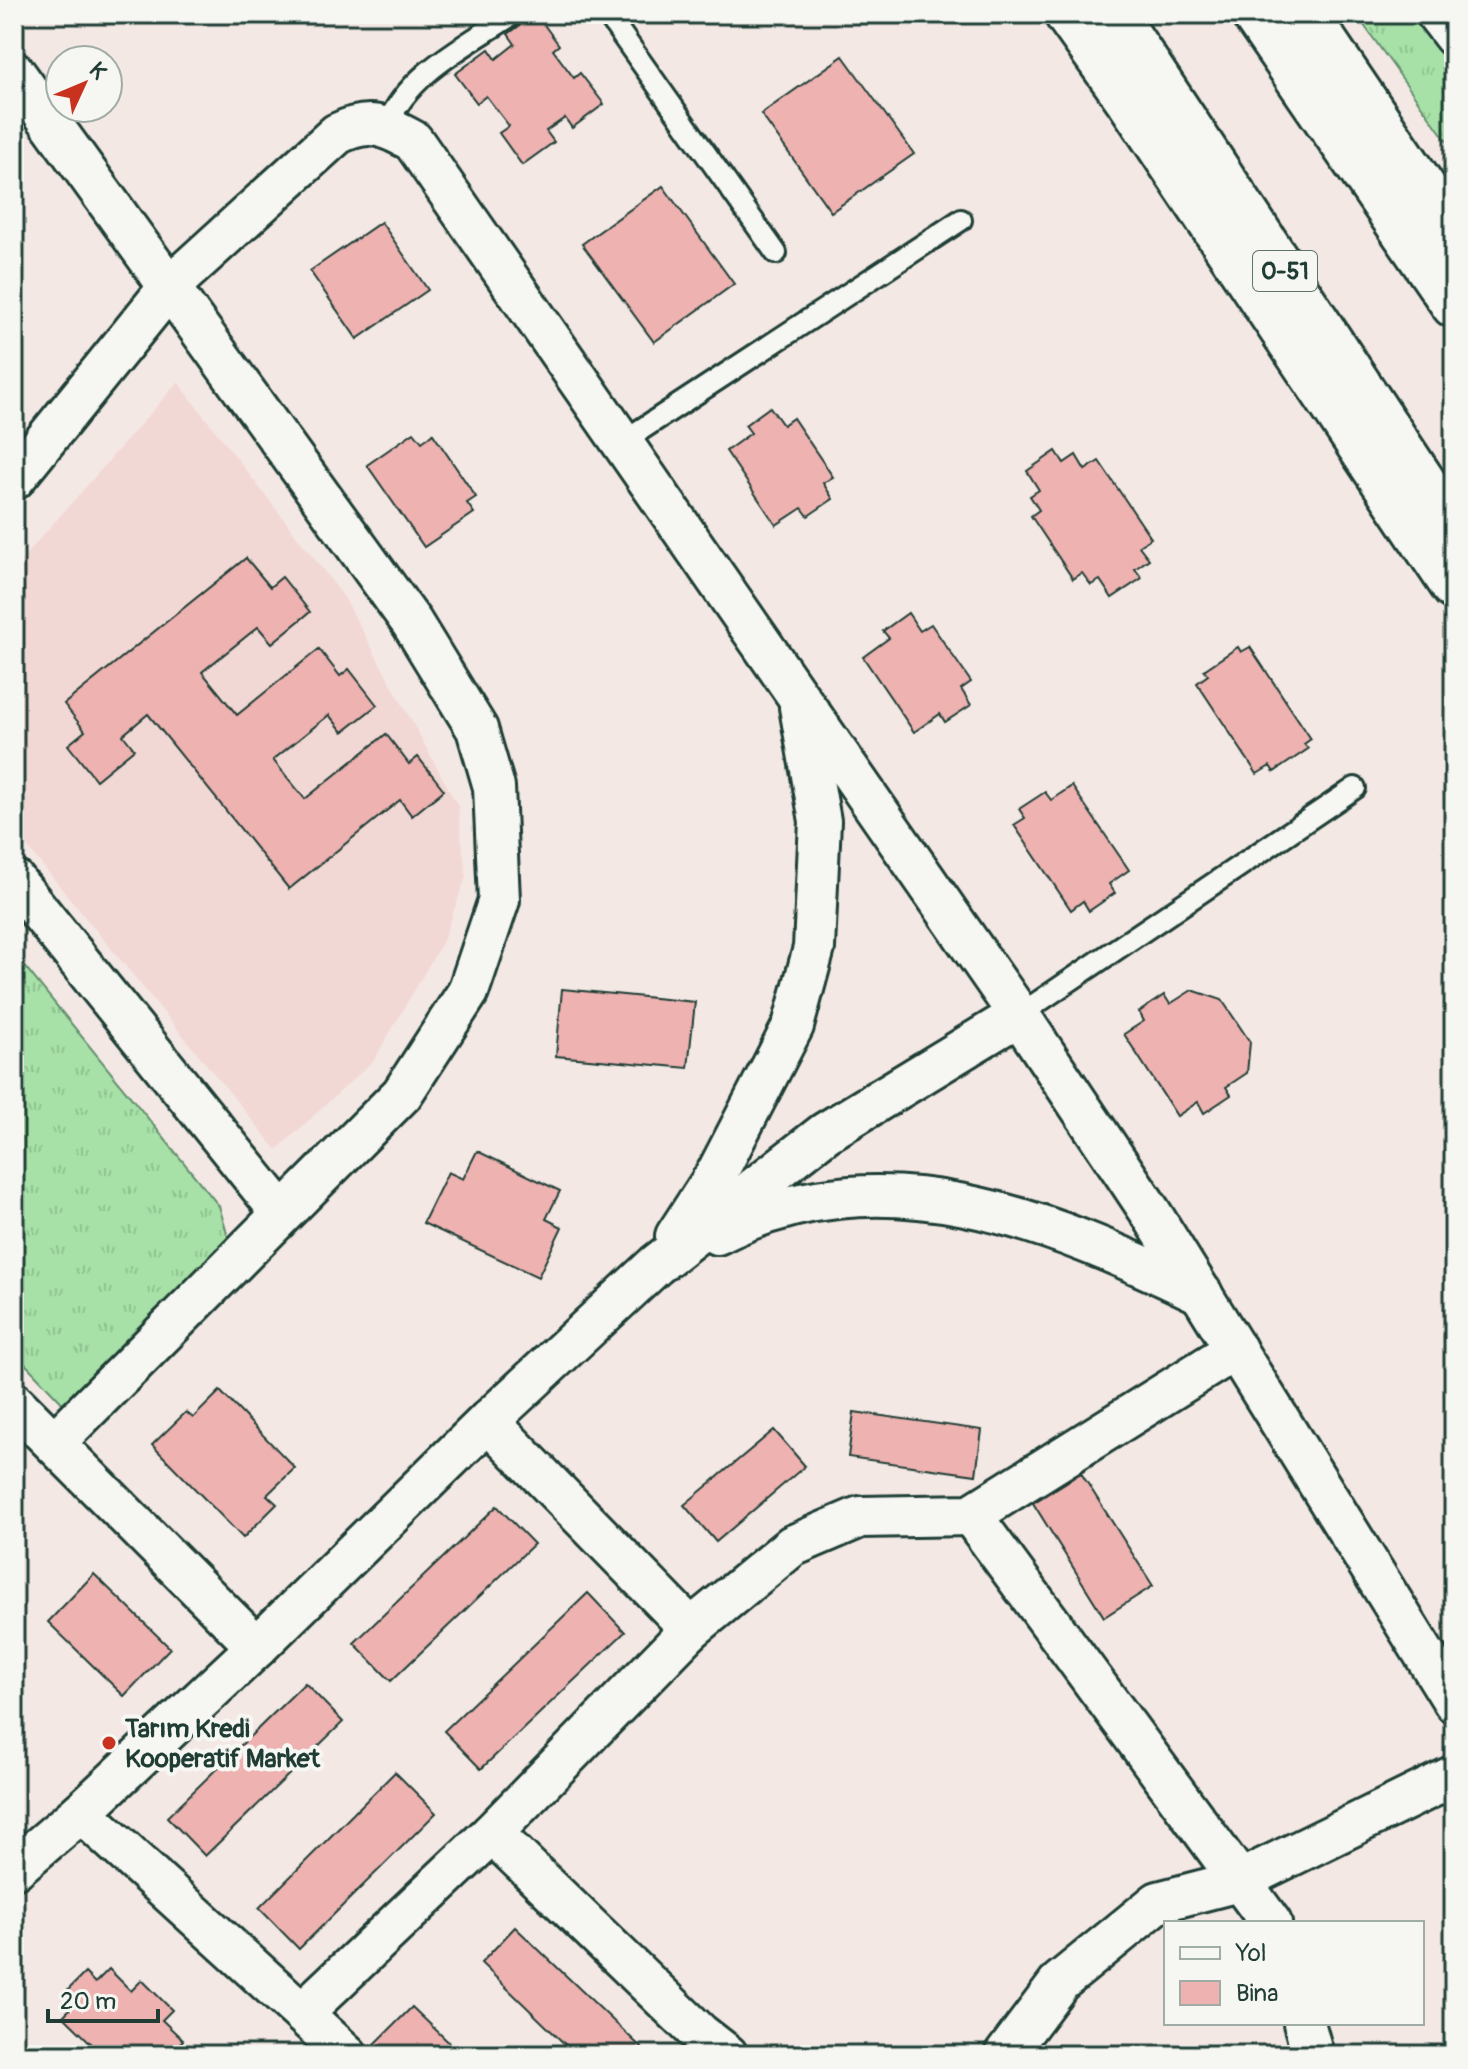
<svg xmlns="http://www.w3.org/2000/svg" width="1468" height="2069" viewBox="0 0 1468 2069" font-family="Pangolin,sans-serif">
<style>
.built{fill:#f2d8d5}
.grass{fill:url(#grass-tufts);stroke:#638f6e;stroke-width:2}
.building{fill:#eeb2b1;stroke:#1f3d34;stroke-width:2}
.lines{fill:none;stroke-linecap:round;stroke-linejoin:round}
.lane-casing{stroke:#1f3d34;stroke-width:26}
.street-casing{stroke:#1f3d34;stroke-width:46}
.highway-casing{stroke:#1f3d34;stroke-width:50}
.lane{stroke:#f6f6f2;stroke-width:20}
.street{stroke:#f6f6f2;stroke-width:40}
.highway{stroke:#f6f6f2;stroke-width:44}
.poi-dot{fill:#c8321e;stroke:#f6f6f2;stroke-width:3}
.labels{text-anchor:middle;stroke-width:8;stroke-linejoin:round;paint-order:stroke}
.shield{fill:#f6f6f2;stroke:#60746d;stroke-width:2}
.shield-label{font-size:24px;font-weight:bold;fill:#1f3d34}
.poi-label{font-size:26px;font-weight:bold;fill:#1f3d34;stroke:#f6f6f2;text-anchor:start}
</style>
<defs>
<pattern id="grass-tufts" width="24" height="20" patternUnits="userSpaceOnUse" patternTransform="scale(2)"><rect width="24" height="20" fill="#a7e1a7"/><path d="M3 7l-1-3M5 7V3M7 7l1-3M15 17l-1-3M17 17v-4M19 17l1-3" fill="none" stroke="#8fc290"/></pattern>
</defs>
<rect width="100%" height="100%" fill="#f4e8e5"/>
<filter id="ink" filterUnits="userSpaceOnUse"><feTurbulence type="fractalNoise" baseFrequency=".0125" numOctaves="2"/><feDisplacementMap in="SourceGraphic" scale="16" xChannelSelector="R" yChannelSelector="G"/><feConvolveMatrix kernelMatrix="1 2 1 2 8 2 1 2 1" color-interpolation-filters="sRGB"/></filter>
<g filter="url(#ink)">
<path class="built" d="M178,382L344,597L458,806L466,877L443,941L374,1060L277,1150L14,831V568Z"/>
<g class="grass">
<path d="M1356,14H1454V151Z"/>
<path d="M14,953L219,1206L233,1254L70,1411L14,1352Z"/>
</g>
<g class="building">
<path d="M536,14L559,45L553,50L574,78L580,73L604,104L572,128L565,118L546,131L554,142L522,165L499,133L509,126L486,96L477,103L455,74L489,49L496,59L515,44L508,34Z"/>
<path d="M843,56L914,154L831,212L761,114Z"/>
<path d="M663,186L734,284L654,342L582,244Z"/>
<path d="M381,222L428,290L357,339L310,271Z"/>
<path d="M770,407L783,425L793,418L833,477L823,483L833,499L808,516L802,508L776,525L726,451L751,433L745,425Z"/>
<path d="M414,432L422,442L433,434L476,497L467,503L474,513L424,547L367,465Z"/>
<path d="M1056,451L1064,463L1076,455L1085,470L1099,461L1151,538L1139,546L1149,559L1135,569L1142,578L1112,598L1100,580L1091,585L1082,573L1073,579L1031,516L1039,510L1030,496L1039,490L1027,471Z"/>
<path d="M246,558L270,587L282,577L310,612L272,643L258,627L202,672L237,715L319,649L340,676L349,669L377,705L343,732L329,715L273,760L305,799L386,734L409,764L418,757L444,790L412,816L400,800L289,889L148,714L123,735L134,749L96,780L68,745L85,731L64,704Z"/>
<path d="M908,613L920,631L931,624L971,682L961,689L971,705L945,722L940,714L914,732L863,657L889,638L883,631Z"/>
<path d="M1238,647L1241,652L1250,647L1311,739L1304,744L1308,749L1274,772L1270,766L1257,774L1197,683L1208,675L1204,670Z"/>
<path d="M1072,786L1129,870L1109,884L1115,893L1089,911L1083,901L1071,910L1014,825L1025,818L1019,809L1045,792L1051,800Z"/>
<path d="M562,989L695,1002L688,1068L556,1056Z"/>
<path d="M1192,990L1222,1000L1250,1042L1247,1073L1226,1087L1231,1095L1204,1113L1198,1102L1177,1116L1124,1034L1144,1021L1139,1012L1164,995L1170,1004Z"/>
<path d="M477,1151L560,1191L546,1219L562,1227L538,1277L423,1223L448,1172L463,1179Z"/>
<path d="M220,1391L295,1468L267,1495L277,1504L243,1538L152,1445L186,1412L193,1418Z"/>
<path d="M854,1412L982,1430L976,1475L848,1457Z"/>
<path d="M774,1430L805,1466L716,1542L684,1505Z"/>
<path d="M1081,1473L1153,1586L1104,1617L1033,1503Z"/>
<path d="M497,1506L534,1544L391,1681L354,1643Z"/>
<path d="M94,1574L170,1648L124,1696L48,1622Z"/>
<path d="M588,1593L625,1632L481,1769L444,1731Z"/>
<path d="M305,1683L343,1722L205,1856L167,1817Z"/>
<path d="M395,1772L436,1813L299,1949L259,1908Z"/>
<path d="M515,1927L648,2054L647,2055H576L481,1963Z"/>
<path d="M109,1969L131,1991L142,1980L172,2010L162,2020L183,2040L170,2055H103L63,2016L76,2003L65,1993L85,1973L95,1983Z"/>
<path d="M412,2007L462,2055H384L374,2045Z"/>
<path d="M1092,2045L1108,2055H1086Z"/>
</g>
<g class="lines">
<defs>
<g id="lane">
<path d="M607,14L776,253"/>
<path d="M386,127C409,72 466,46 513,14"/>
<path d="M622,442L961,220"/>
<path d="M1019,1015L1355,788"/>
</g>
<g id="street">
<path d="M1437,14L1454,36"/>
<path d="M14,72L412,623L477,729L494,787L499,900L468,992L402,1094L56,1441"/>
<path d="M14,479L171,285L337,134C369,118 383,125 413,141L1019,1015L1151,1213L1454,1702"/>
<path d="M14,880L281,1212"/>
<path d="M717,1234C881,1150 1049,1220 1202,1294"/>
<path d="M676,1236L717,1173L793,1026L814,948L820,821L800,707"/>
<path d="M14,1403L257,1647"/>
<path d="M971,1515L1271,1923"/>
<path d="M691,1629L792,1546L860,1517L971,1515L1236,1349"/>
<path d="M81,1812L302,2013L492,1833L691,1629L488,1421"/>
<path d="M492,1833L700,2034L727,2055"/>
<path d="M14,1869L81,1812L257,1647L488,1421L656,1265L825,1133L1019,1015"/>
<path d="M302,2013L347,2055"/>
<path d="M1304,2023L1313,2055"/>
<path d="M1005,2055L1060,1982L1158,1902L1239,1881L1454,1776"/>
</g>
<g id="highway">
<path d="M1067,14L1132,105L1454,587"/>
<path d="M1114,14L1454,529"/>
<path d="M1254,14L1454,305"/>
<path d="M1306,14L1454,233"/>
</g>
</defs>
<use href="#lane" class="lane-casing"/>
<use href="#street" class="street-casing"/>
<use href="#highway" class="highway-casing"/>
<use href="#lane" class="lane"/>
<use href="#street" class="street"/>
<use href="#highway" class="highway"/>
</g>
</g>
<circle class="poi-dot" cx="109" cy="1743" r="8"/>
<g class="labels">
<rect class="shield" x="1253" y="251" width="64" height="40" rx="6"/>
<g class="shield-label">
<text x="1285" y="279">O-51</text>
</g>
<g class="poi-label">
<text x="125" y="1737">Tarım Kredi<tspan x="125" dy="30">Kooperatif Market</tspan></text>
</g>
</g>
<rect width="1468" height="2069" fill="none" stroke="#f6f6f2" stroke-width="48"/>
<rect x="24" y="24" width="1420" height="2021" fill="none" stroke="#1f3d34" stroke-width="3" filter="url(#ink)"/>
<rect x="1164" y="1921" width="260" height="104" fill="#f6f6f2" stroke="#a0aca6" stroke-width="2"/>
<rect x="1180" y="1947" width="40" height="12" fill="#f6f6f2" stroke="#a0aca6" stroke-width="2"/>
<text x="1236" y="1961" font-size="24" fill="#1f3d34">Yol</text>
<rect x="1180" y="1981" width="40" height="24" fill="#eeb2b1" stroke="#a0aca6" stroke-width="2"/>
<text x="1236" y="2001" font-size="24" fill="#1f3d34">Bina</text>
<g transform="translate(84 84) rotate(46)"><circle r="38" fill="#f6f6f2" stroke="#a0aca6" stroke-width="2"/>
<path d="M0-6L14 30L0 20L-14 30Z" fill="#c8321e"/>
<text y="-12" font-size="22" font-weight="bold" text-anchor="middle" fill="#1f3d34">K</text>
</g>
<path d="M48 2009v12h110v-12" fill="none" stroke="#1f3d34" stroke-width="4"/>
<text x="60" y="2009" font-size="24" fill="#1f3d34" stroke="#f6f6f2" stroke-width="6" paint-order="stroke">20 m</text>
</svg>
